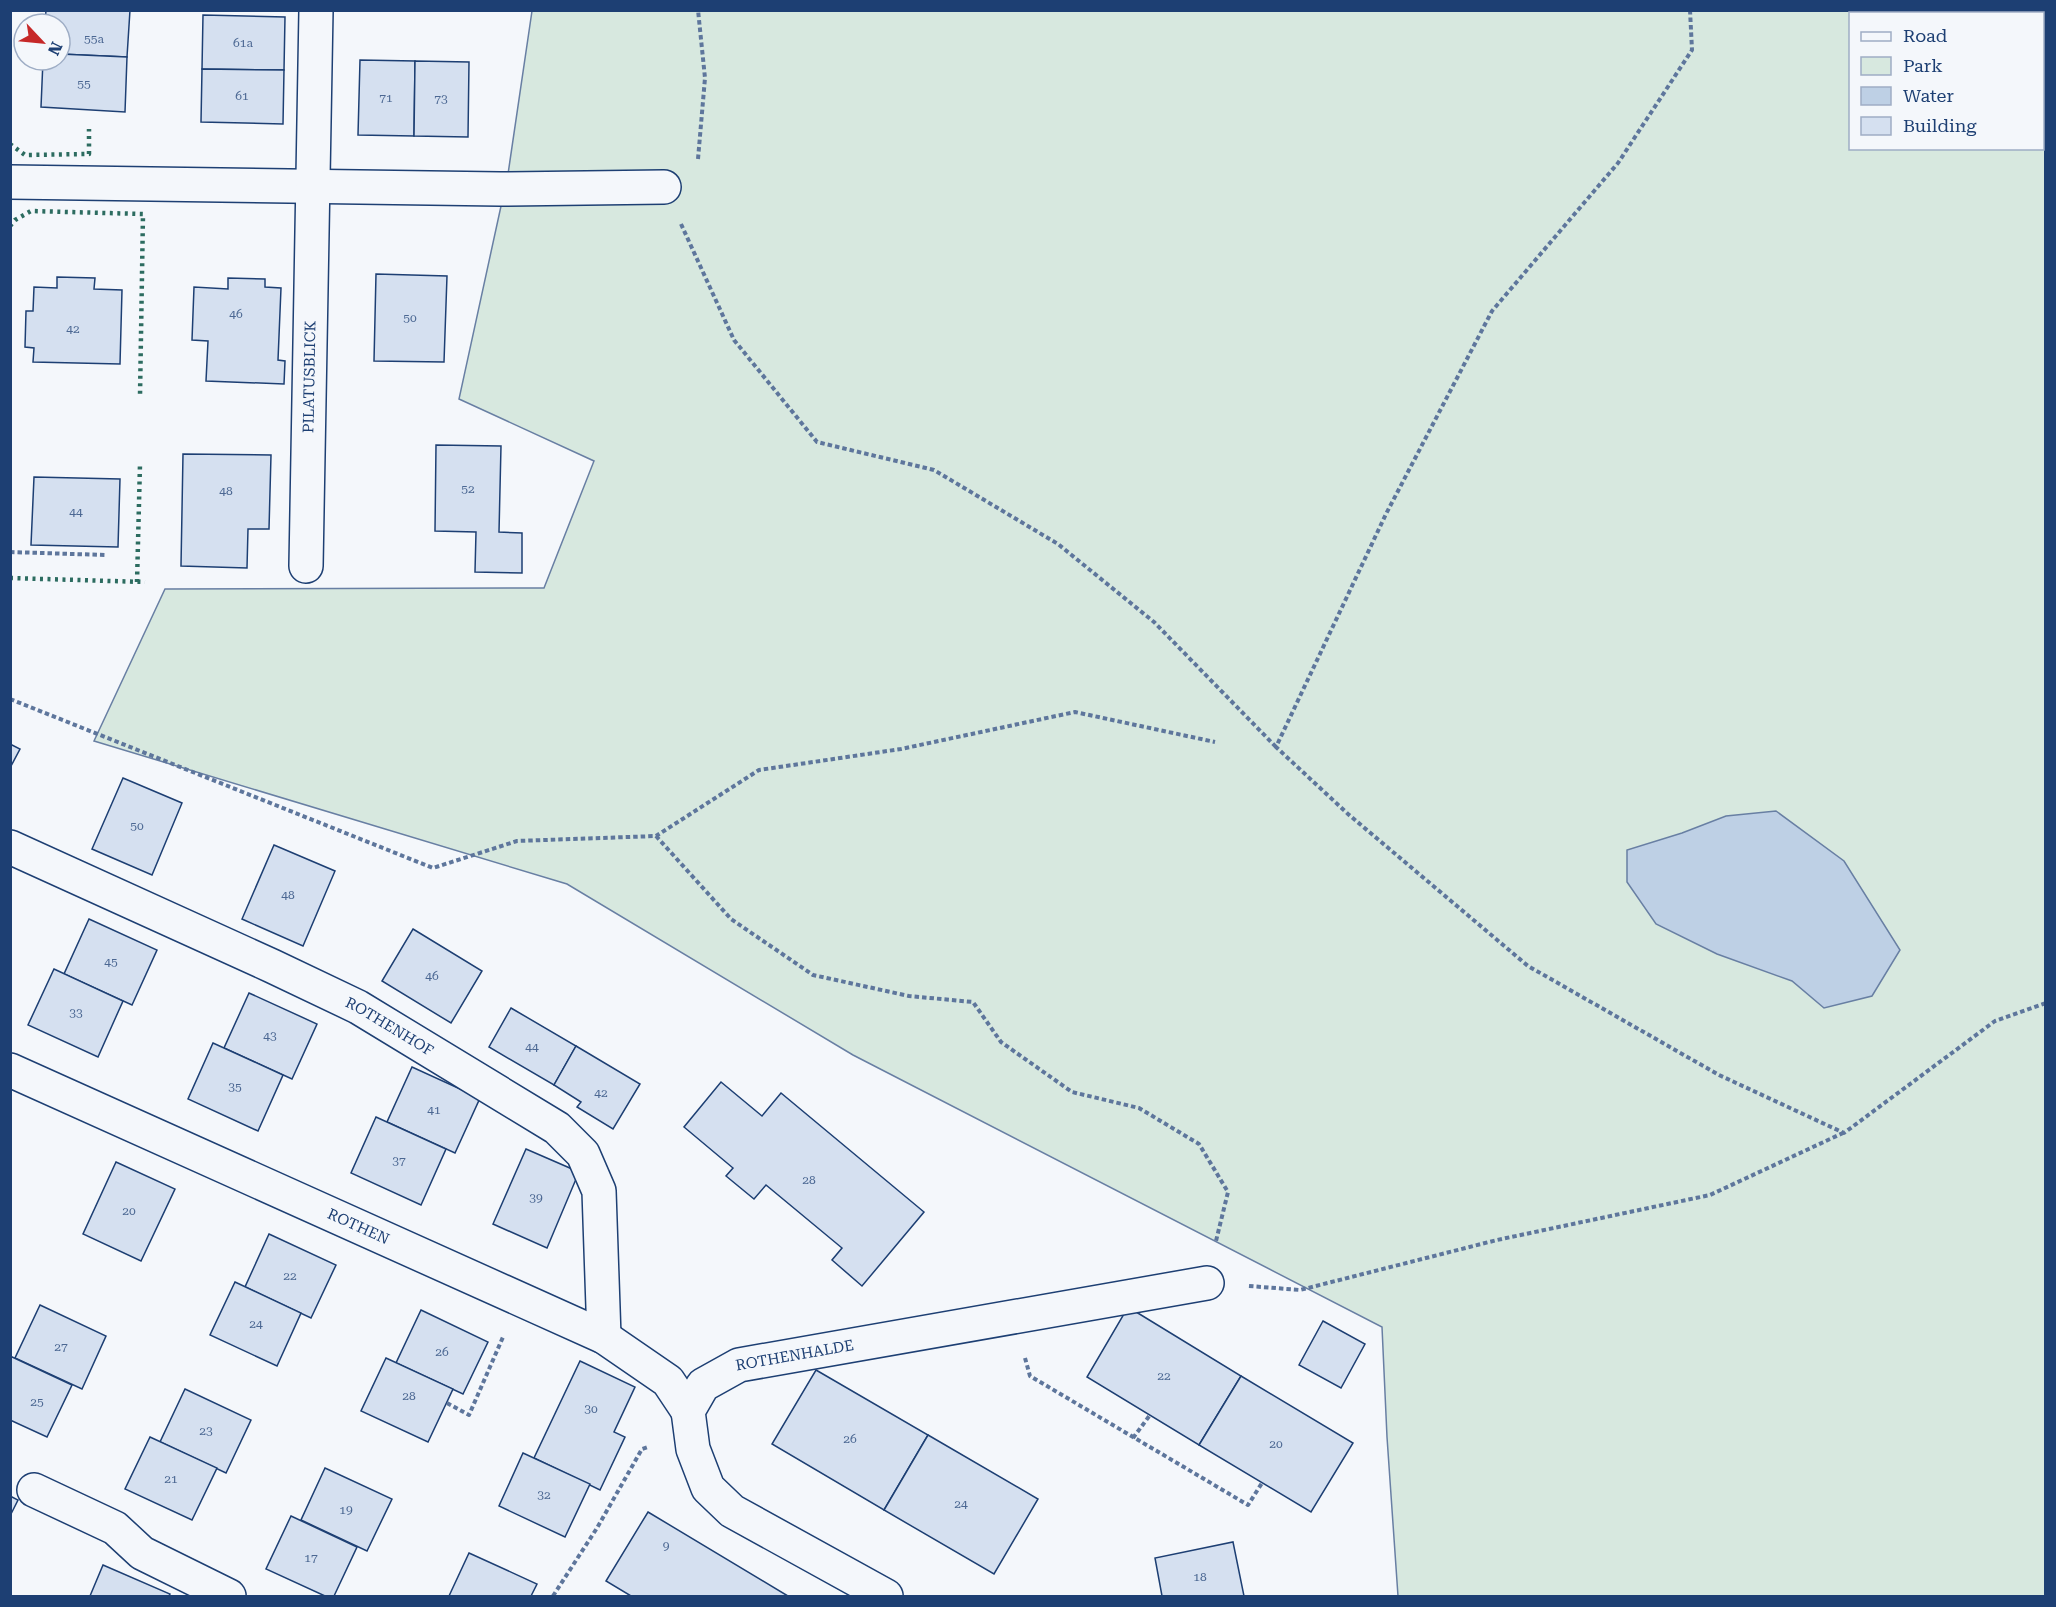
<svg xmlns="http://www.w3.org/2000/svg" width="2056" height="1607" viewBox="0 0 2056 1607" font-family="'Roboto Serif',serif">
<style>
.green{fill:#d7e8df;stroke:#687fa3;stroke-width:1.5;fill-rule:evenodd}
.water{fill:#bed0e5;stroke:#687fa3;stroke-width:1.5}
.building{fill:#d5e0f0;stroke:#1d3f73;stroke-width:1.5}
.lines{fill:none;stroke-linecap:round;stroke-linejoin:round}
.minor-casing{stroke:#1d3f73;stroke-width:36}
.path{stroke:#5e769c;stroke-width:4;stroke-dasharray:4.5 3;stroke-linecap:butt}
.minor{stroke:#f4f7fb;stroke-width:33}
.hedge{stroke:#2c6c60;stroke-width:4.5;stroke-dasharray:3 4.5;stroke-linecap:butt}
.labels{text-anchor:middle;stroke-width:4.5;stroke-linejoin:round;paint-order:stroke}
.number-label{font-size:12px;fill:#4b6792}
.street-label{font-size:15px;fill:#1d3f73;stroke:#f4f7fb}
</style>
<rect width="100%" height="100%" fill="#f4f7fb"/>
<path class="green" d="M532,11H2045V1596H1398L1387,1437L1382,1327L853,1055L567,884L94,741L165,589L544,588L594,461L459,399L508,174ZM1850,14H2042V148H1850Z"/>
<path class="water" d="M1776,811L1844,861L1900,950L1872,996L1824,1008L1792,981L1717,954L1656,924L1627,882V850L1682,833L1726,816Z"/>
<g class="building">
<path d="M46,10H130L127,57L60,54V24H45Z"/>
<path d="M203,15L285,17L284,70L202,69Z"/>
<path d="M60,54L127,57L125,112L41,107L43,60H60Z"/>
<path d="M360,60L415,61L414,136L358,135Z"/>
<path d="M415,61L469,62L468,137L414,136Z"/>
<path d="M202,69L284,70L283,124L201,122Z"/>
<path d="M376,274L447,276L444,362L374,361Z"/>
<path d="M57,277L95,278L94,289L122,290L120,364L33,362L34,348L25,347L26,311H33L34,287L57,288Z"/>
<path d="M228,278L265,279V287L281,288L278,360L285,361L284,384L206,381L208,341L192,340L194,287L228,289Z"/>
<path d="M436,445L501,446L499,532L522,533V573L475,572L476,532L435,531Z"/>
<path d="M183,454L271,455L269,529H248L247,568L181,566Z"/>
<path d="M34,477L120,479L118,547L31,545Z"/>
<path d="M10,744L20,749L10,768Z"/>
<path d="M123,778L182,803L152,875L92,849Z"/>
<path d="M274,845L335,871L303,946L242,919Z"/>
<path d="M89,919L157,950L132,1005L64,974Z"/>
<path d="M413,929L482,971L451,1023L382,981Z"/>
<path d="M54,969L123,1001L98,1057L28,1025Z"/>
<path d="M249,993L317,1024L292,1079L224,1048Z"/>
<path d="M511,1008L576,1046L554,1085L489,1047Z"/>
<path d="M213,1043L283,1075L258,1131L188,1099Z"/>
<path d="M576,1046L640,1084L613,1129L577,1107L581,1102L554,1085Z"/>
<path d="M412,1067L480,1098L455,1153L387,1122Z"/>
<path d="M721,1082L762,1116L781,1093L924,1212L862,1286L832,1260L842,1248L766,1185L754,1199L726,1176L733,1168L684,1127Z"/>
<path d="M376,1117L446,1149L421,1205L351,1173Z"/>
<path d="M526,1149L579,1172L547,1248L493,1224Z"/>
<path d="M116,1162L175,1189L141,1261L83,1234Z"/>
<path d="M269,1234L336,1265L311,1318L245,1287Z"/>
<path d="M235,1282L301,1313L277,1366L210,1335Z"/>
<path d="M40,1305L106,1336L82,1389L15,1358Z"/>
<path d="M1128,1307L1241,1376L1199,1445L1087,1377Z"/>
<path d="M421,1310L488,1342L463,1394L396,1363Z"/>
<path d="M1323,1321L1365,1344L1341,1388L1299,1365Z"/>
<path d="M10,1356L72,1385L47,1437L10,1420Z"/>
<path d="M386,1358L453,1389L428,1442L361,1411Z"/>
<path d="M580,1361L635,1387L614,1432L625,1437L600,1490L534,1458Z"/>
<path d="M816,1370L928,1435L884,1510L772,1444Z"/>
<path d="M1241,1376L1353,1443L1311,1512L1199,1445Z"/>
<path d="M185,1389L251,1420L226,1473L160,1442Z"/>
<path d="M928,1435L1038,1499L994,1574L884,1510Z"/>
<path d="M150,1437L217,1468L192,1520L125,1489Z"/>
<path d="M523,1453L590,1484L565,1537L499,1506Z"/>
<path d="M325,1468L392,1499L367,1551L301,1520Z"/>
<path d="M10,1496L18,1500L10,1516Z"/>
<path d="M648,1512L788,1596H631L606,1581Z"/>
<path d="M291,1516L357,1547L334,1596H325L266,1569Z"/>
<path d="M1233,1542L1244,1596H1162L1155,1558Z"/>
<path d="M469,1553L537,1584L531,1596H449Z"/>
<path d="M103,1565L170,1594L169,1596H90Z"/>
</g>
<g class="lines">
<defs>
<g id="minor">
<path d="M10,182L500,189L664,187"/>
<path id="s1" d="M306,566L316,10"/>
<path id="s2" d="M10,847L272,966L358,1007L557,1128L583,1154L599,1191L604,1337"/>
<path id="s3" d="M10,1070L604,1337L668,1381L688,1411"/>
<path d="M34,1490L115,1528L142,1553L229,1596"/>
<path id="s4" d="M886,1596L732,1511L708,1488L693,1449L688,1411L703,1385L739,1365L1207,1283"/>
</g>
</defs>
<use href="#minor" class="minor-casing"/>
<g class="path">
<path d="M1690,10L1692,50L1618,163L1492,311L1386,514L1276,747L1348,814L1528,966L1719,1075L1844,1133L1995,1021L2046,1003"/>
<path d="M698,159L705,78L698,10"/>
<path d="M681,224L734,340L817,442L934,470L1058,544L1154,622L1276,747"/>
<path d="M10,552L105,555"/>
<path d="M10,699L433,868L517,841L656,836L759,770L901,749L1075,712L1215,742"/>
<path d="M656,836L731,919L813,975L909,996L973,1002L1001,1042L1072,1092L1139,1108L1199,1144L1228,1192L1216,1241"/>
<path d="M1249,1286L1300,1290L1497,1240L1710,1195L1843,1133"/>
<path d="M1025,1358L1030,1376L1248,1505L1262,1483"/>
<path d="M447,1403L469,1415L503,1337"/>
<path d="M1133,1438L1150,1415"/>
<path d="M553,1596L597,1528L642,1449L648,1447"/>
</g>
<use href="#minor" class="minor"/>
<g class="hedge">
<path d="M10,144L25,155L89,154V129"/>
<path d="M10,226L15,220L31,211L143,214L140,396"/>
<path d="M10,578L145,582"/>
<path d="M137,582L140,464"/>
</g>
</g>
<g class="labels">
<g class="number-label">
<text x="94" y="43">55a</text>
<text x="243" y="47">61a</text>
<text x="84" y="88">55</text>
<text x="242" y="100">61</text>
<text x="386" y="102">71</text>
<text x="441" y="103">73</text>
<text x="236" y="318">46</text>
<text x="410" y="322">50</text>
<text x="73" y="333">42</text>
<text x="468" y="493">52</text>
<text x="226" y="495">48</text>
<text x="76" y="516">44</text>
<text x="137" y="830">50</text>
<text x="288" y="899">48</text>
<text x="111" y="966">45</text>
<text x="432" y="980">46</text>
<text x="76" y="1017">33</text>
<text x="270" y="1040">43</text>
<text x="532" y="1051">44</text>
<text x="235" y="1091">35</text>
<text x="601" y="1097">42</text>
<text x="434" y="1114">41</text>
<text x="399" y="1165">37</text>
<text x="809" y="1184">28</text>
<text x="536" y="1202">39</text>
<text x="129" y="1215">20</text>
<text x="290" y="1280">22</text>
<text x="256" y="1328">24</text>
<text x="61" y="1351">27</text>
<text x="442" y="1356">26</text>
<text x="1164" y="1380">22</text>
<text x="409" y="1400">28</text>
<text x="37" y="1406">25</text>
<text x="591" y="1413">30</text>
<text x="206" y="1435">23</text>
<text x="850" y="1443">26</text>
<text x="1276" y="1448">20</text>
<text x="171" y="1483">21</text>
<text x="544" y="1499">32</text>
<text x="961" y="1508">24</text>
<text x="346" y="1514">19</text>
<text x="666" y="1550">9</text>
<text x="311" y="1562">17</text>
<text x="1200" y="1581">18</text>
</g>
<g class="street-label">
<text dy="5" stroke="none"><textPath href="#s1" startOffset="189">PILATUSBLICK</textPath></text>
<text dy="5" stroke="none"><textPath href="#s2" startOffset="420">ROTHENHOF</textPath></text>
<text dy="5" stroke="none"><textPath href="#s3" startOffset="382">ROTHEN</textPath></text>
<text dy="5" stroke="none"><textPath href="#s4" startOffset="417">ROTHENHALDE</textPath></text>
</g>
</g>
<rect width="2056" height="1607" fill="none" stroke="#1d3f73" stroke-width="24"/>
<rect x="1849" y="12" width="195" height="138" fill="#f4f7fb" stroke="#9eadc5" stroke-width="1.5"/>
<rect x="1861" y="32" width="30" height="9" fill="#f4f7fb" stroke="#9eadc5" stroke-width="1.5"/>
<text x="1903" y="42" font-size="18" fill="#1d3f73">Road</text>
<rect x="1861" y="57" width="30" height="18" fill="#d7e8df" stroke="#9eadc5" stroke-width="1.5"/>
<text x="1903" y="72" font-size="18" fill="#1d3f73">Park</text>
<rect x="1861" y="87" width="30" height="18" fill="#bed0e5" stroke="#9eadc5" stroke-width="1.5"/>
<text x="1903" y="102" font-size="18" fill="#1d3f73">Water</text>
<rect x="1861" y="117" width="30" height="18" fill="#d5e0f0" stroke="#9eadc5" stroke-width="1.5"/>
<text x="1903" y="132" font-size="18" fill="#1d3f73">Building</text>
<g transform="translate(42 42) rotate(116)"><circle r="28" fill="#f4f7fb" stroke="#9eadc5" stroke-width="1.5"/>
<path d="M0-4.5L10 22L0 15L-10 22Z" fill="#c62828"/>
<text y="-9" font-size="16" font-weight="bold" text-anchor="middle" fill="#1d3f73">N</text>
</g>
</svg>
